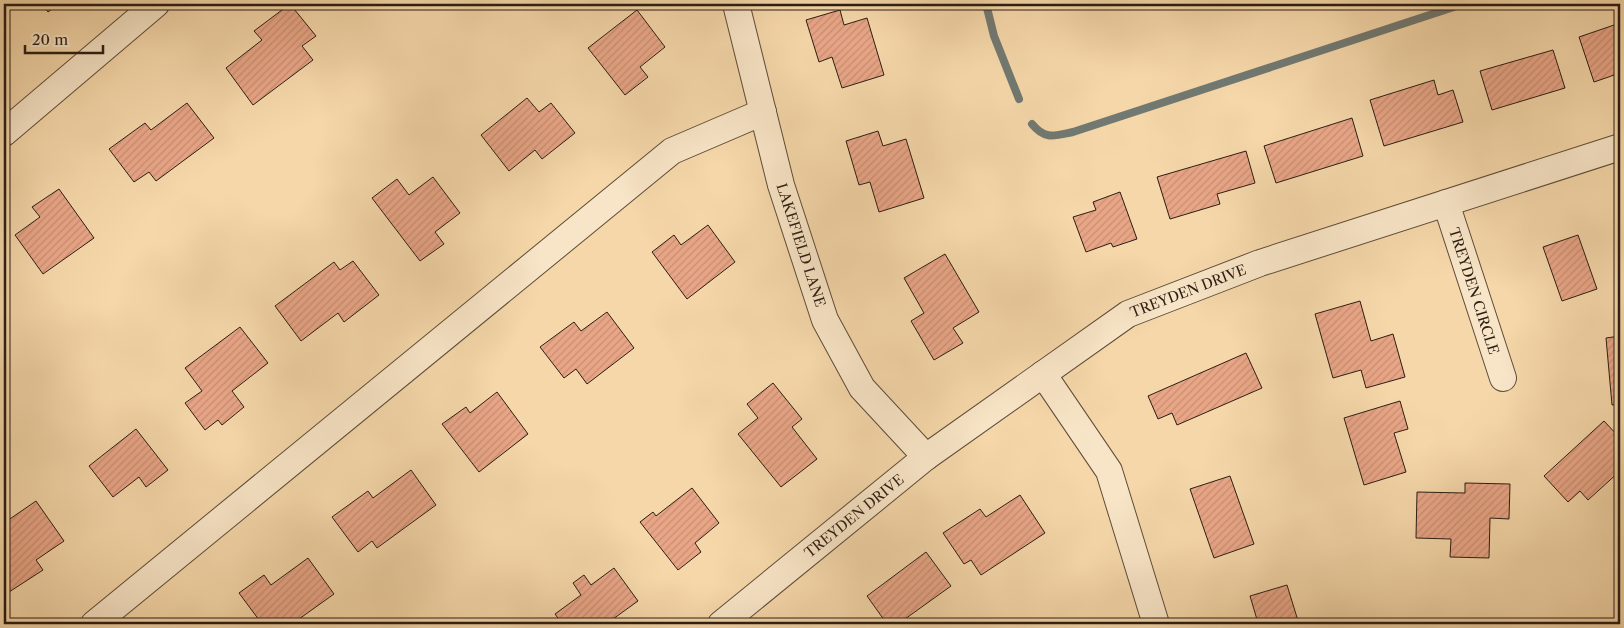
<svg xmlns="http://www.w3.org/2000/svg" width="1624" height="628" viewBox="0 0 1624 628" font-family="'Libre Caslon Text',serif">
<style>
.lines{fill:none;stroke-linecap:round;stroke-linejoin:round}
.stream{stroke:#717972;stroke-width:8}
.building{fill:url(#building-hatch);stroke:#2b1d13}
.minor-casing{stroke:#5e4c38;stroke-width:28}
.minor{stroke:#f8e5c7;stroke-width:26}
.labels{text-anchor:middle;stroke-width:4.5;stroke-linejoin:round;paint-order:stroke}
.street-label{font-size:14px;fill:#2b1d13;stroke:#f8e5c7}
</style>
<defs>
<pattern id="building-hatch" width="6" height="6" patternUnits="userSpaceOnUse" patternTransform="scale(1.25)"><rect width="6" height="6" fill="#e9a687"/><path d="M-1 1l2-2M0 6l6-6M5 7l2-2" fill="none" stroke="#c88e74"/></pattern>
</defs>
<rect width="100%" height="100%" fill="#f5d7a9"/>
<filter id="stains"><feTurbulence type="fractalNoise" baseFrequency=".004" numOctaves="4"/><feColorMatrix values="0 0 0 0 .2 0 0 0 0 .09 0 0 0 0 .02 0 0 0 .5 -.17"/></filter>
<radialGradient id="worn" r=".72"><stop offset=".6" stop-color="#630" stop-opacity="0"/><stop offset="1" stop-color="#630" stop-opacity=".3"/></radialGradient>
<g class="lines">
<g class="stream">
<path d="M986,4L994,36L1019,99"/>
<path d="M1032,124C1045,140 1054,136 1073,132L1463,4"/>
</g>
</g>
<g class="building">
<path d="M42,4H59L48,12Z"/>
<path d="M290,4L316,36L302,46L313,60L253,105L226,68L262,40L254,31Z"/>
<path d="M637,10L665,47L640,67L648,77L625,95L588,48Z"/>
<path d="M840,10L844,25L867,18L884,75L842,88L832,57L819,62L806,20Z"/>
<path d="M1620,23V73L1594,82L1579,37Z"/>
<path d="M1553,50L1565,88L1492,110L1480,71Z"/>
<path d="M1434,80L1438,95L1453,90L1463,122L1384,146L1370,100Z"/>
<path d="M527,98L539,112L551,103L575,133L542,159L535,150L509,171L481,135Z"/>
<path d="M187,103L214,138L156,181L149,172L134,182L109,149L145,123L151,130Z"/>
<path d="M1352,118L1363,156L1276,183L1264,146Z"/>
<path d="M878,131L883,146L906,139L924,198L879,212L870,182L859,185L846,141Z"/>
<path d="M1246,151L1255,183L1217,194L1220,204L1170,219L1157,177Z"/>
<path d="M433,177L460,213L435,232L444,244L420,261L372,198L397,179L409,195Z"/>
<path d="M59,189L94,238L43,274L15,235L40,217L32,207Z"/>
<path d="M1120,192L1137,239L1113,247L1111,243L1086,252L1073,217L1096,210L1093,202Z"/>
<path d="M708,225L735,262L687,299L652,252L674,235L681,245Z"/>
<path d="M1578,235L1597,289L1562,301L1543,247Z"/>
<path d="M945,254L979,312L953,328L963,343L934,360L911,321L924,313L904,278Z"/>
<path d="M353,261L379,295L344,322L338,313L301,341L275,306L334,262L340,270Z"/>
<path d="M1360,301L1371,341L1393,334L1405,377L1366,388L1361,370L1333,378L1315,314Z"/>
<path d="M607,312L634,348L587,384L576,369L564,378L540,347L574,322L581,331Z"/>
<path d="M240,327L268,363L232,391L244,407L222,425L218,420L205,430L185,403L202,391L185,368Z"/>
<path d="M1620,336V404L1612,405L1606,338Z"/>
<path d="M1246,353L1262,388L1177,425L1172,413L1158,419L1148,396Z"/>
<path d="M773,383L802,419L792,427L817,459L781,487L738,434L758,418L747,404Z"/>
<path d="M497,392L528,434L479,472L442,424L466,407L470,413Z"/>
<path d="M1400,401L1408,429L1394,433L1406,472L1364,485L1344,418Z"/>
<path d="M1604,421L1620,438V471L1588,500L1580,491L1568,502L1544,476Z"/>
<path d="M136,429L168,470L146,487L139,477L113,497L89,466Z"/>
<path d="M411,470L436,505L377,548L372,541L358,552L332,517L368,491L373,498Z"/>
<path d="M1230,476L1254,544L1214,558L1190,489Z"/>
<path d="M1465,483L1510,484L1509,519L1490,518L1489,558L1450,557L1451,539L1416,538L1417,492L1465,493Z"/>
<path d="M692,488L719,523L695,543L701,552L678,570L640,522L653,512L656,516Z"/>
<path d="M1020,495L1045,533L981,575L971,560L964,564L943,533L980,509L986,517Z"/>
<path d="M36,501L64,541L36,560L43,570L6,594L4,590V523Z"/>
<path d="M926,552L951,586L898,624H887L867,596Z"/>
<path d="M308,558L334,594L292,624H262L239,593L264,575L271,585Z"/>
<path d="M614,568L638,601L606,624H562L555,614L581,595L573,583L584,575L591,585Z"/>
<path d="M1287,585L1299,624H1255L1258,623L1250,596Z"/>
</g>
<g class="lines">
<defs>
<g id="minor">
<path d="M736,4L781,185L825,320L862,388L926,457"/>
<path d="M4,133L156,4"/>
<path d="M1446,203L1503,378"/>
<path d="M1043,374L1109,471L1156,624"/>
<path d="M94,624L672,151L763,112"/>
<path d="M721,624L926,457L1128,314L1260,263L1620,147"/>
</g>
</defs>
<use href="#minor" class="minor-casing"/>
<use href="#minor" class="minor"/>
</g>
<g class="labels">
<g class="street-label">
<text transform="translate(801 245) rotate(72)" y="5">LAKEFIELD LANE</text>
<text transform="translate(1188 291) rotate(-21)" y="5">TREYDEN DRIVE</text>
<text transform="translate(1474 291) rotate(72)" y="5">TREYDEN CIRCLE</text>
<text transform="translate(854 516) rotate(-39)" y="5">TREYDEN DRIVE</text>
</g>
</g>
<rect width="1624" height="628" fill="none" stroke="#f5d7a9" stroke-width="20"/>
<rect x="5" y="5" width="1614" height="618" fill="none" stroke="#2b1d13" stroke-width="2.5"/>
<rect x="10" y="10" width="1604" height="608" fill="none" stroke="#2b1d13"/>
<path d="M25 45v8h78v-8" fill="none" stroke="#2b1d13" stroke-width="2.5"/>
<text x="32" y="45" font-size="15" fill="#2b1d13" stroke="#f8e5c7" stroke-width="4" paint-order="stroke">20 m</text>
<rect width="100%" height="100%" filter="url(#stains)"/>
<rect width="100%" height="100%" fill="url(#worn)"/>
</svg>
